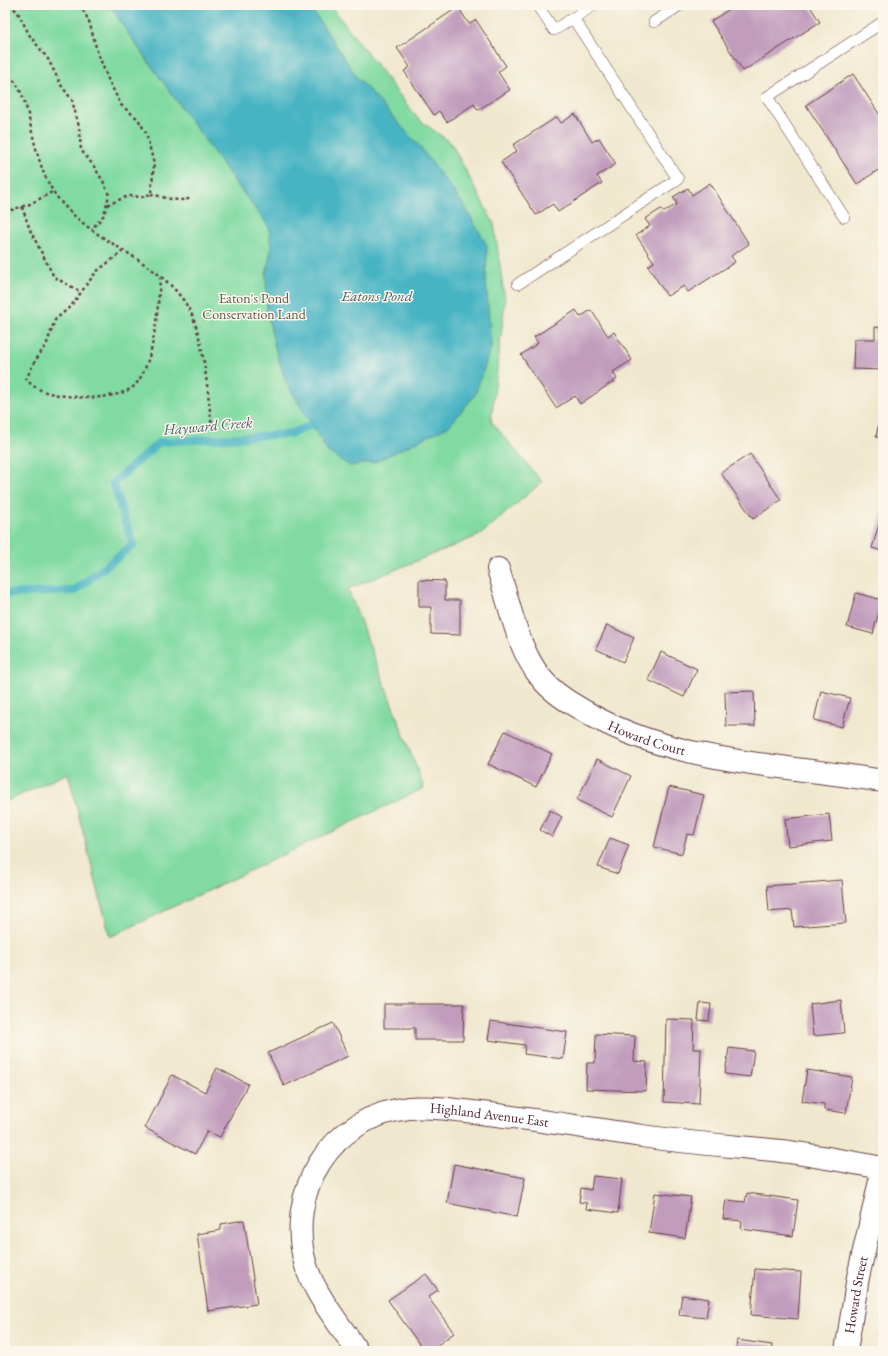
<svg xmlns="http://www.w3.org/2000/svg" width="888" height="1356" viewBox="0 0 888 1356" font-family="'EB Garamond',serif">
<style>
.green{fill:#80daa1;stroke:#657c66}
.water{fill:#47b4c3;stroke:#486a77}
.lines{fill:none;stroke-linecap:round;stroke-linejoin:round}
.stream{stroke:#47b4c3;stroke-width:8}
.building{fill:#c19cbd}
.lane-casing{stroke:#633d43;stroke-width:12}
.street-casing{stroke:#633d43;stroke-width:24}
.secondary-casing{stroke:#633d43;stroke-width:24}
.path{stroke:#633d43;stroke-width:2.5;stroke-dasharray:3 3;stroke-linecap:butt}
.lane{stroke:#fff;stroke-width:11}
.street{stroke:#fff;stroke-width:22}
.secondary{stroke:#fff;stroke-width:22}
.labels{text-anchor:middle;stroke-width:3;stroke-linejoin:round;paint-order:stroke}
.park-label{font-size:14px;fill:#5a574e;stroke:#fbf7ec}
.street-label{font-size:14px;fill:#4a1f2b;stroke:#fbf7ec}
.water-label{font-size:15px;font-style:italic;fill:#495b68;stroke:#fbf7ec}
</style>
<rect width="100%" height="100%" fill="#fbf7ec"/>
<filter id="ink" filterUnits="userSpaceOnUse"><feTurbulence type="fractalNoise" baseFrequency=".025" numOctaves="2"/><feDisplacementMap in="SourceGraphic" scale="8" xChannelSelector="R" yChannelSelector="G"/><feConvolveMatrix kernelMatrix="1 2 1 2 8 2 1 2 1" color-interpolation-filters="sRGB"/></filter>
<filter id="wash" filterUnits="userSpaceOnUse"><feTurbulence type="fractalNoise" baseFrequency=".012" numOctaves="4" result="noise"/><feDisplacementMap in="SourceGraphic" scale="16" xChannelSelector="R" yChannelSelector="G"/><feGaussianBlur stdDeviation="0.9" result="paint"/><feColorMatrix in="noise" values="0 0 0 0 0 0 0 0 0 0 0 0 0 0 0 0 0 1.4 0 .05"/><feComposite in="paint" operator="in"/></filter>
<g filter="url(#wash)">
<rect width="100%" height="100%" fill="#f0e8ce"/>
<path class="green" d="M5,5H330L418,119L451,143L494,224L505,301L491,421L542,482L480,535L348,589L424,788L110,937L68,773L5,802Z"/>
<path class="water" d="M110,5H309L356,76L419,146L463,204L487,245L486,280L491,347L475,395L449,426L375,462L350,466L328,452L286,382L275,348L267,312L266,275L271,250L269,227L238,186L129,35Z"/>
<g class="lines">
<path class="stream" d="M5,594L74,591L133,545L113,483L160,442L290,434L311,425"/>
</g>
<g id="blocks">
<g class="building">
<path d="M736,5H809L820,22L743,71L711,21Z"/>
<path d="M458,7L469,24L476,20L506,66L498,72L510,90L478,110L474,104L447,122L439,111L434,115L404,71L410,67L397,48Z"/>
<path d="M853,74L883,120V167L857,184L806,105Z"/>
<path d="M575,114L592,142L599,138L616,164L597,176L602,183L558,212L553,204L536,215L501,162L517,151L513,145L557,117L561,123Z"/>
<path d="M710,183L749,244L731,256L735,262L688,292L684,286L667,296L648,266L654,262L636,235L650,226L645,219L661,209L664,212L677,204L673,197L688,188L692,195Z"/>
<path d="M576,310L580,317L591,310L608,336L614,332L632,360L613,372L617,379L580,404L575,396L556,408L521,355L538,343L534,337Z"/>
<path d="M875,327L883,328V370L853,369L854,339H875Z"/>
<path d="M882,407H883V438L876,437Z"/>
<path d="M750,454L781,500L753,519L721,473Z"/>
<path d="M883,510V551L872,548Z"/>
<path d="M419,580L445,581V600H460V635L431,634V607H419Z"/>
<path d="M856,593L882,600L873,634L847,627Z"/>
<path d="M607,625L634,638L623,662L596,649Z"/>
<path d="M661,652L697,669L684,697L648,680Z"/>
<path d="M754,691L755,726H726L725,692Z"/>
<path d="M821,691L850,698L842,727L814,720Z"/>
<path d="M505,731L552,754L536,787L488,764Z"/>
<path d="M597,759L631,776L612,817L577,800Z"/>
<path d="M669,787L704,795L694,835L687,834L682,854L654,847Z"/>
<path d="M550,810L562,817L552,837L540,830Z"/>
<path d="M829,814L832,841L788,846L785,819Z"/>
<path d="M610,838L629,845L618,874L598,867Z"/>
<path d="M842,880L846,923L794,927L792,910L769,912L767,886Z"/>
<path d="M841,1000L844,1033L813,1036L810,1004Z"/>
<path d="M700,1003L711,1004L709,1021L698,1020Z"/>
<path d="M384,1004H464L463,1040H415V1028H384Z"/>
<path d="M666,1019L694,1020L693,1049H701L699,1104L664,1102Z"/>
<path d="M491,1021L567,1032L563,1059L524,1054L525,1045L488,1040Z"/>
<path d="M333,1023L348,1056L284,1086L268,1053Z"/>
<path d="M596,1034L635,1036L634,1061L647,1062L646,1091L586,1089L587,1063H595Z"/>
<path d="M729,1048L754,1051L750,1077L725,1074Z"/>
<path d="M217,1068L248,1084L220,1137L207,1131L195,1154L145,1128L172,1075L205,1092Z"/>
<path d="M807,1070L852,1077L846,1113L824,1110V1104L802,1101Z"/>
<path d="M454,1164L525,1178L517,1217L447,1203Z"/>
<path d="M593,1176L622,1179L618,1213L586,1209L587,1203L579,1202L581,1188L591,1190Z"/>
<path d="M655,1193L691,1197L685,1238L649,1233Z"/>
<path d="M747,1193L798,1200L793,1236L741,1229L742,1221L723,1219L726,1200L745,1202Z"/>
<path d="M244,1220L257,1304L208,1311L197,1234L221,1230V1224Z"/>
<path d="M755,1269L801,1272L798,1319L751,1315Z"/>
<path d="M426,1274L438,1290L428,1297L454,1333L429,1351H424L388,1300Z"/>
<path d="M682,1295L709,1299L706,1318L679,1315Z"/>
<path d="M737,1340L772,1345L771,1351H736Z"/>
</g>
</g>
</g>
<g filter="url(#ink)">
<use href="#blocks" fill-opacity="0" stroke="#633d43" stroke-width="1"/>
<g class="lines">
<defs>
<g id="lane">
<path d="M537,5L554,30L594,5"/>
<path d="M654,22L680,5"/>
<path d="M844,217L767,97L883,22"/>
<path d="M518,284L678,179L573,18"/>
</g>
<g id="street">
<path id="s1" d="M498,569C510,605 517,648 541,678C551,691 565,700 579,708C669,764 782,764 883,781"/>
<path id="s2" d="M357,1351C340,1324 316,1297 306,1266C284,1192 331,1116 409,1108C432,1106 457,1110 480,1113C534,1119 588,1128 642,1136C688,1143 735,1146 781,1151C815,1155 849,1162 883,1168"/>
</g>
<g id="secondary">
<path id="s3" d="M846,1351L858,1277L883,1168"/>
</g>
</defs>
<use href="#lane" class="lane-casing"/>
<use href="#street" class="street-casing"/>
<use href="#secondary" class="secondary-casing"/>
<g class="path">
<path d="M9,5L17,11L30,36L48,59L61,85L72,100L79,127L81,150L93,165L103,181L109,195L104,215L92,229"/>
<path d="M80,5L89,21L97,51L108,79L121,105L138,119L146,133L154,164L151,194L142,197L128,196L107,205"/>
<path d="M5,71C9,76 14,80 17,85C25,98 28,114 31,128C36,149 41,172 53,191C86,243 159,256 189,309C204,336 208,396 212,428"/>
<path d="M151,194C163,197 180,203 191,198"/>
<path d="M22,207L30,230L54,277L81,292"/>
<path d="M5,212L30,204L54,191"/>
<path d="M123,251L96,272L71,306L55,320L47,343L34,363L26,379C39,394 57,395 76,397C91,399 126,397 136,384C155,361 158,307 160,278"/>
</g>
<use href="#lane" class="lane"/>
<use href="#street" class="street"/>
<use href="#secondary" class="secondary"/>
</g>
</g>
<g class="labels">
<g class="park-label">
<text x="254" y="303">Eaton's Pond<tspan x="254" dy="16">Conservation Land</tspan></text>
</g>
<g class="street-label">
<text dy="5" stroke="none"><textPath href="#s1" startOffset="241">Howard Court</textPath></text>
<text dy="5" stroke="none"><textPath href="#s2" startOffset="396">Highland Avenue East</textPath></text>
<text dy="5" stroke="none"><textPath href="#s3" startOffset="57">Howard Street</textPath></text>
</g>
<g class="water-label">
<text x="377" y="301">Eatons Pond</text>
<text transform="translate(208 426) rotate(-5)" y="5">Hayward Creek</text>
</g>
</g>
<rect width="888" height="1356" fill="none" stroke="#fbf7ec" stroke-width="20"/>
</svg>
